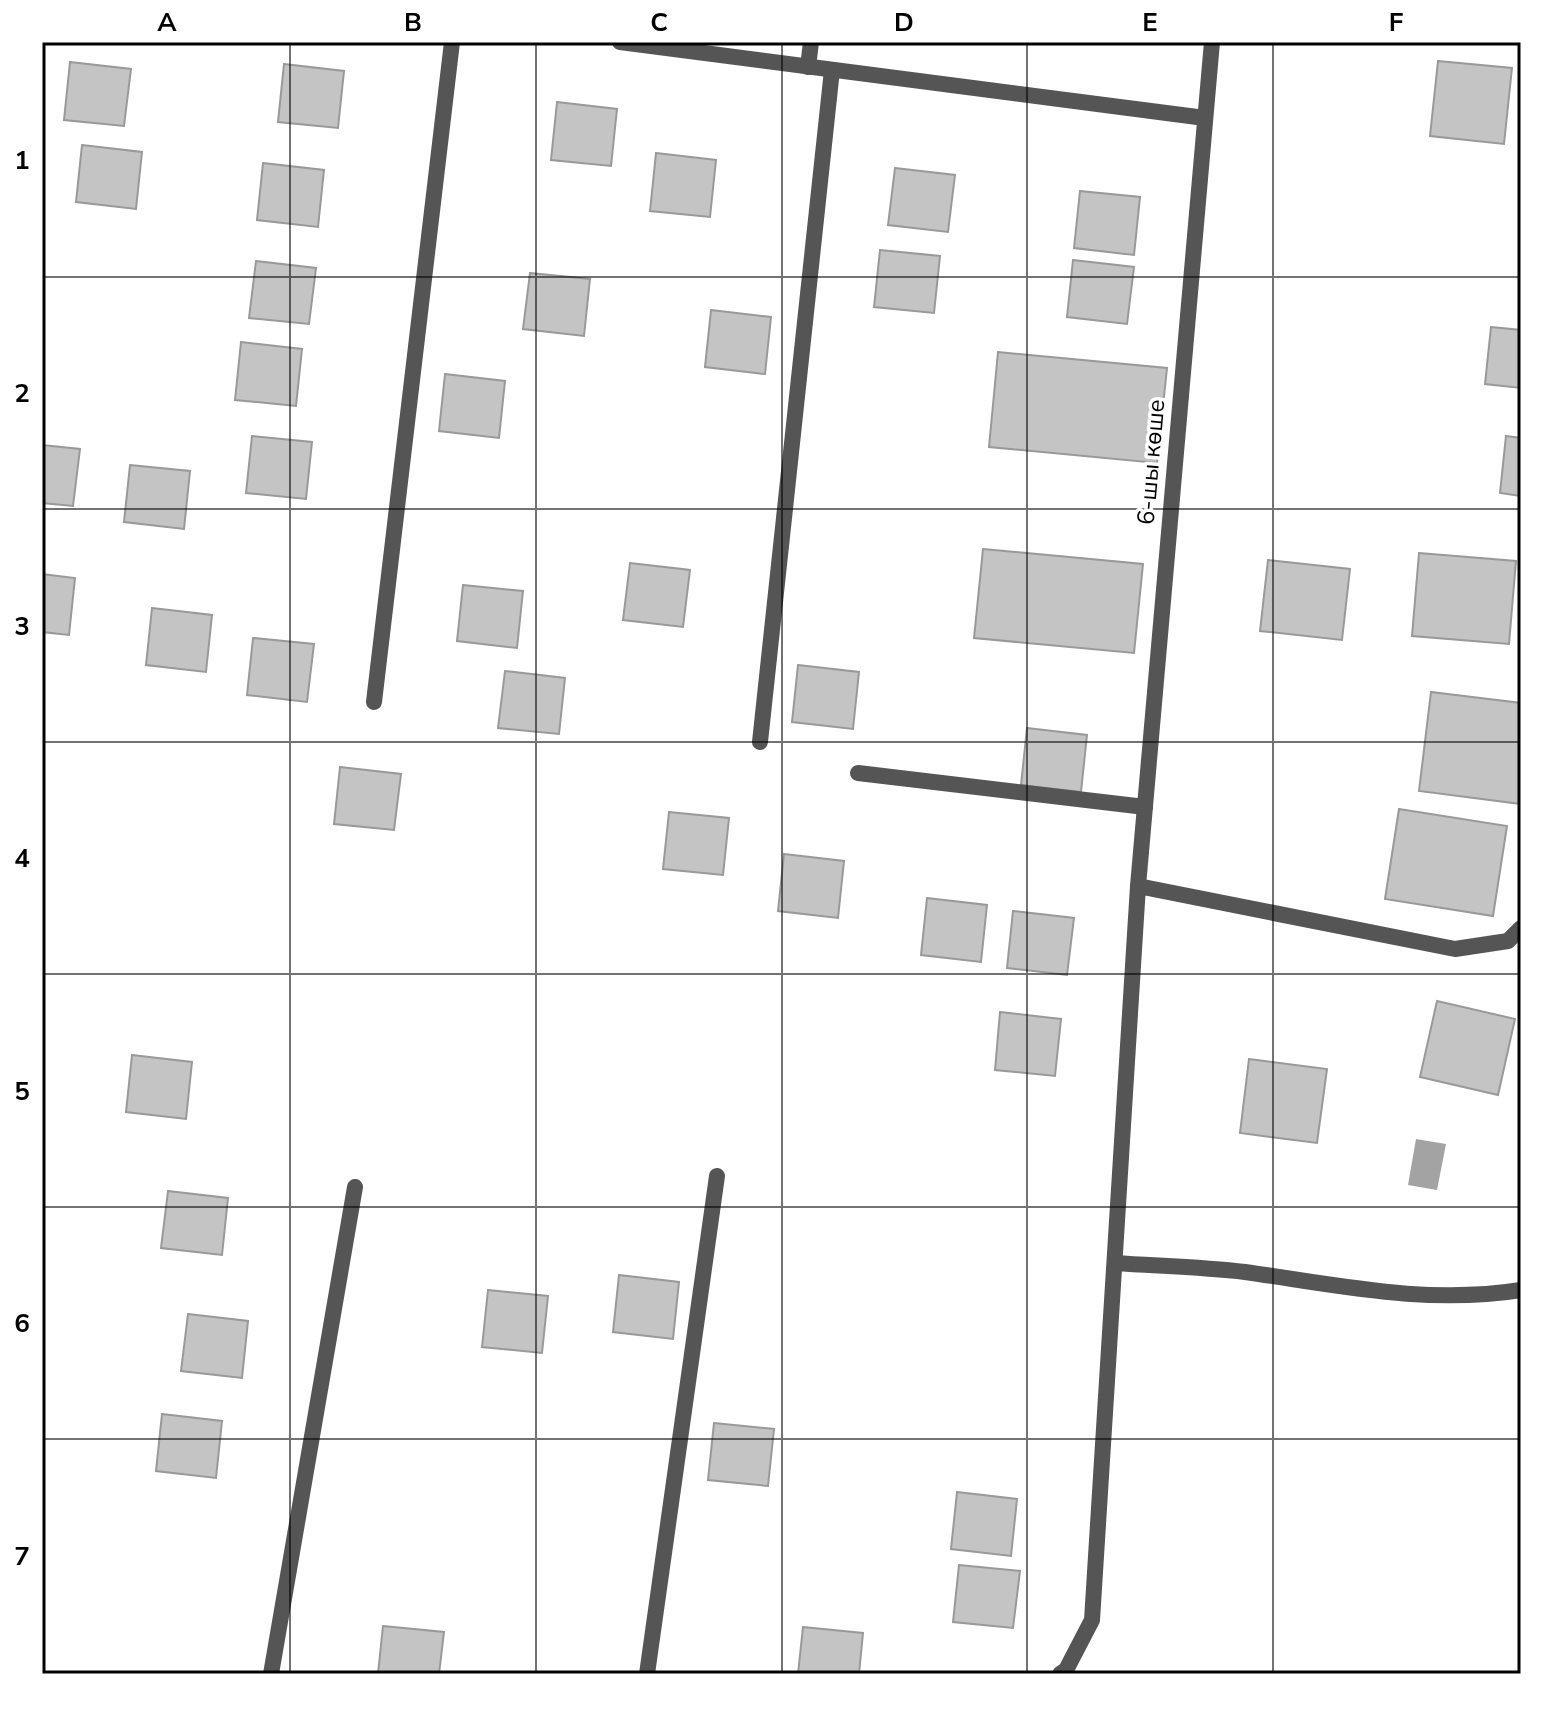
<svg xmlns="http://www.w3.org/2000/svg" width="1563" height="1716" viewBox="0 0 1563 1716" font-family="'Nunito Sans',sans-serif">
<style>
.water{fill:#a3a3a3}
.building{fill:#c4c4c4;stroke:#999;stroke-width:2}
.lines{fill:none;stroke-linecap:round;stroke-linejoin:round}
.street{stroke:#555;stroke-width:16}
.grid{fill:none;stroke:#000;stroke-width:2;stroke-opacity:0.55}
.labels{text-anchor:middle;stroke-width:7;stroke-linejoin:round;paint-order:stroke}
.street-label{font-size:24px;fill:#000;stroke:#fff}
.neatline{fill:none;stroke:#000;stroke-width:3}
.grid-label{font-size:26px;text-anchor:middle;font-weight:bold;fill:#000}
</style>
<rect width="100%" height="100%" fill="#fff"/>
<path class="water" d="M1416,1139L1446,1144L1437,1190L1408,1185Z"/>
<g class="building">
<path d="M1438,61L1512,68L1504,144L1430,136Z"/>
<path d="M70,62L131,69L124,126L64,120Z"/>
<path d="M284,64L344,71L338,128L278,122Z"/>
<path d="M557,102L617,109L611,166L551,160Z"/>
<path d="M82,145L142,152L136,209L76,202Z"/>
<path d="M656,153L716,160L710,217L650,211Z"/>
<path d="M263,163L324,170L318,227L257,220Z"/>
<path d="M895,168L955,175L948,232L888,225Z"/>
<path d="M1080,191L1140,197L1134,255L1074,248Z"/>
<path d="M880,250L940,256L934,313L874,307Z"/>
<path d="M1073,260L1134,267L1127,324L1067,317Z"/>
<path d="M256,261L316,268L309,324L249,318Z"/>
<path d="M530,273L590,279L584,336L523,329Z"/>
<path d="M711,310L771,317L765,374L705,367Z"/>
<path d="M1491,327L1521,330V388L1485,384Z"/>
<path d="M241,342L302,349L296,406L235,400Z"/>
<path d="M998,352L1167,368L1157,463L989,447Z"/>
<path d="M445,374L505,381L499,438L439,431Z"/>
<path d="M252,436L312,442L306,499L246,493Z"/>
<path d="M1506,436L1521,438V496L1500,493Z"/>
<path d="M42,445L80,449L73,506L42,503Z"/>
<path d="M130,465L190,471L184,529L124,522Z"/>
<path d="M983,549L1143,564L1134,653L974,638Z"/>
<path d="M1419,553L1516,561L1509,644L1412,636Z"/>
<path d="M1268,560L1350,569L1342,640L1260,631Z"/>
<path d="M630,563L690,570L683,627L623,620Z"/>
<path d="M42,574L75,578L69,635L42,632Z"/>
<path d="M463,585L523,591L517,648L457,641Z"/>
<path d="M152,608L212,615L206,672L146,665Z"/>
<path d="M253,638L314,644L307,702L247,695Z"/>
<path d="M798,665L859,672L853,729L792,722Z"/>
<path d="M505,671L565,678L559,734L498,728Z"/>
<path d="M1431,692L1521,703V804L1419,791Z"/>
<path d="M1027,728L1087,735L1081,792L1021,785Z"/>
<path d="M340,767L401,774L394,830L334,824Z"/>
<path d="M1399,809L1507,826L1493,916L1385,899Z"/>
<path d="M669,812L729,818L723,875L663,869Z"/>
<path d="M784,854L844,861L838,918L778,911Z"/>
<path d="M927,898L987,905L981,962L921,955Z"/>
<path d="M1013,911L1074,918L1067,975L1007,968Z"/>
<path d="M1437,1001L1515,1019L1498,1095L1420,1077Z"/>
<path d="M1000,1012L1061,1019L1055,1076L995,1070Z"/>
<path d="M132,1055L192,1062L186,1119L126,1112Z"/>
<path d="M1249,1059L1327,1069L1317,1143L1240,1133Z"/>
<path d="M168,1191L228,1198L222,1255L161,1248Z"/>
<path d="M619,1275L679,1282L673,1339L613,1332Z"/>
<path d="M488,1290L548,1296L542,1353L482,1347Z"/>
<path d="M188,1314L248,1321L242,1378L181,1371Z"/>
<path d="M162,1414L222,1421L216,1478L156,1471Z"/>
<path d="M714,1423L774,1429L768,1486L708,1480Z"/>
<path d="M957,1492L1017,1499L1011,1556L951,1549Z"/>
<path d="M959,1565L1020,1571L1013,1628L953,1622Z"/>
<path d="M383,1626L444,1632L439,1674H378Z"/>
<path d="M803,1627L863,1633L859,1674H798Z"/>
</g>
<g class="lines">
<g class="street">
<path d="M620,42L1205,118"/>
<path d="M808,67L811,42"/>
<path d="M374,702L452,42"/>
<path d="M760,742L832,70"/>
<path d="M858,773L1145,807"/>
<path d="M1138,886L1212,42"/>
<path d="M1115,1263C1158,1266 1202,1267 1245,1272C1338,1285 1427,1305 1521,1290"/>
<path d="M271,1674L355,1187"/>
<path d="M647,1674L717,1176"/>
<path d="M1060,1674L1066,1670L1092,1620L1138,886L1455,949L1508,941L1521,928"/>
</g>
</g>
<path class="grid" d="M290,42V1674M536,42V1674M782,42V1674M1027,42V1674M1273,42V1674M42,277H1521M42,509H1521M42,742H1521M42,974H1521M42,1207H1521M42,1439H1521"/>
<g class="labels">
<g class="street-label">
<text transform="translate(1151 462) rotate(-85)" y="8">6-шы көше</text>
</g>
</g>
<rect width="1563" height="1716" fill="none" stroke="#ffffff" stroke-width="88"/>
<rect x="44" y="44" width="1475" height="1628" class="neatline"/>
<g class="grid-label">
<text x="167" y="31">A</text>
<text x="413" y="31">B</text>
<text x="659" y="31">C</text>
<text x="904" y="31">D</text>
<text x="1150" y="31">E</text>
<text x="1396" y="31">F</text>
<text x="22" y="169">1</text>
<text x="22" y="402">2</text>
<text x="22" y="635">3</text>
<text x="22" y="867">4</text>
<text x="22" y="1100">5</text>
<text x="22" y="1332">6</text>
<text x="22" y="1565">7</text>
</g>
</svg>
